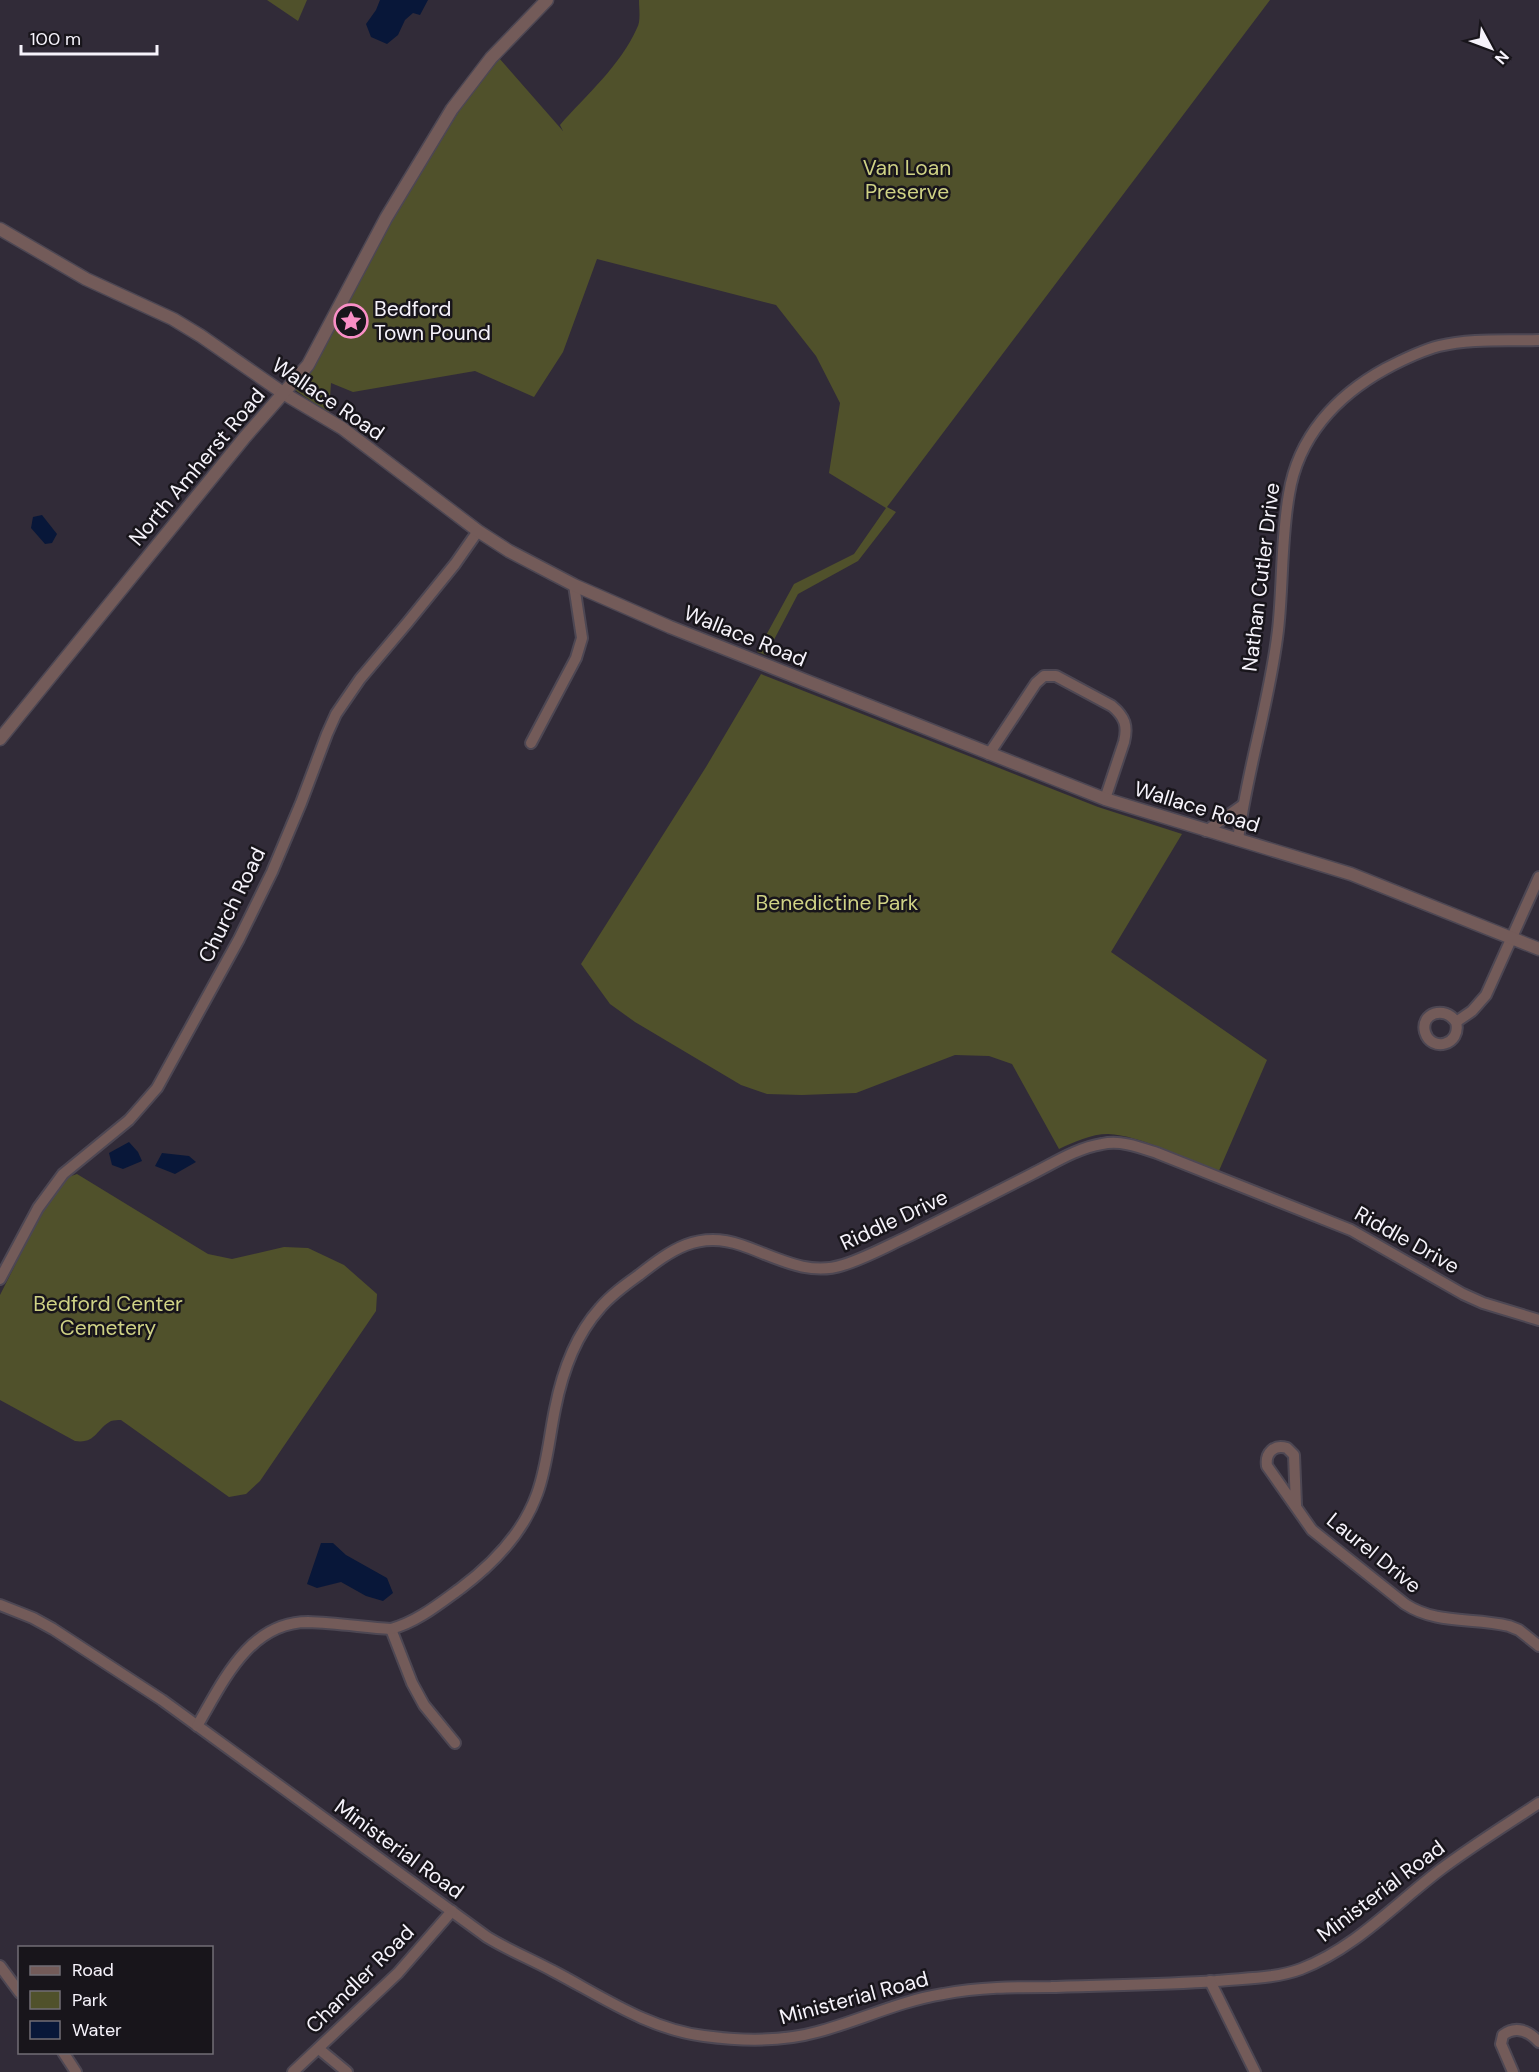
<svg xmlns="http://www.w3.org/2000/svg" width="1539" height="2072" viewBox="0 0 1539 2072" font-family="'DM Sans',sans-serif">
<style>
.green{fill:#50512b}
.water{fill:#081739}
.lines{fill:none;stroke-linecap:round;stroke-linejoin:round}
.minor-casing{stroke:#4d4753;stroke-width:14}
.tertiary-casing{stroke:#4d4753;stroke-width:15}
.minor{stroke:#735b59;stroke-width:10}
.tertiary{stroke:#735b59;stroke-width:12}
.labels{text-anchor:middle;stroke-width:5;stroke-linejoin:round;paint-order:stroke}
.park-label{font-size:21px;fill:#cfd285;stroke:#18151b}
.poi-label{font-size:21px;fill:#f6f3fb;stroke:#18151b;text-anchor:start}
.street-label{font-size:21px;fill:#f6f3fb;stroke:#18151b}
</style>
<rect width="100%" height="100%" fill="#312b38"/>
<g class="green">
<path d="M267,0H307L298,21Z"/>
<path d="M639,0H1270L887,507L896,512L858,561L798,594L766,655L757,652L794,584L854,554L886,508L829,473L840,403L816,356L776,305L597,259L563,352L534,397L475,371L353,392L331,383L329,413L295,390L324,346L389,222L470,94L499,58L563,131L560,125C586,95 621,65 637,28C641,21 639,9 639,0Z"/>
<path d="M761,674L1098,807L1182,834L1111,952L1267,1060L1218,1173C1187,1160 1140,1135 1108,1134C1091,1134 1074,1142 1059,1149L1012,1064L989,1056L955,1055L856,1093L802,1095L767,1094L741,1085L635,1022L610,1004L581,964L706,767Z"/>
<path d="M77,1174L208,1254L232,1259L284,1247L308,1248L344,1265L377,1294L376,1311L260,1481L246,1494L229,1497L121,1420C118,1420 114,1420 111,1421C96,1429 96,1444 75,1441L0,1400V1295L45,1206L59,1185L71,1176Z"/>
</g>
<g class="water">
<path d="M380,0H428L420,15L413,13L405,20L398,35L387,44L371,37L366,24L376,10Z"/>
<path d="M42,515L57,534L52,543L45,544L31,528L33,517Z"/>
<path d="M129,1142L138,1152L142,1161L123,1169L112,1165L109,1153Z"/>
<path d="M162,1153L189,1156L196,1162L175,1174L155,1166Z"/>
<path d="M321,1543H333L346,1555L387,1578L393,1593L383,1601L366,1596L341,1582L317,1588L307,1584Z"/>
</g>
<g class="lines">
<defs>
<g id="minor">
<path d="M531,743L576,658L582,638L574,585"/>
<path d="M989,754L1036,683L1044,676H1056L1112,706C1125,717 1128,726 1124,742L1105,799"/>
<path d="M1206,831L1243,805"/>
<path d="M1238,840C1247,769 1270,701 1278,630C1283,585 1281,539 1289,494C1298,437 1336,396 1385,369C1402,360 1420,351 1439,346C1471,338 1506,341 1539,340"/>
<path d="M1456,1022C1445,1005 1420,1013 1425,1032C1431,1053 1462,1045 1456,1022L1472,1011L1486,995L1539,877"/>
<path d="M0,1279L38,1208L63,1174L129,1120L157,1088L239,939L272,872L301,803L327,734L336,714L360,679L408,622L455,564L478,531"/>
<path d="M1296,1505L1294,1455L1287,1448C1274,1444 1265,1453 1267,1466L1312,1530L1405,1604C1437,1625 1473,1617 1509,1626L1519,1630L1539,1646"/>
<path d="M0,1605L33,1618L53,1629L162,1700L487,1937C508,1950 531,1959 553,1971C601,1996 648,2029 704,2036C741,2041 781,2042 817,2032C859,2021 899,2001 943,1994C979,1987 1014,1987 1051,1987C1106,1985 1161,1985 1216,1981C1244,1978 1274,1979 1301,1969C1355,1948 1394,1905 1440,1870C1472,1846 1506,1825 1539,1803"/>
<path d="M391,1629L412,1683L424,1705L455,1743"/>
<path d="M197,1726C223,1682 249,1622 308,1622C336,1623 363,1627 391,1629C417,1622 439,1604 461,1588C493,1564 523,1533 537,1494C547,1467 549,1438 555,1409C562,1373 575,1336 600,1308C611,1295 625,1285 639,1275C671,1250 698,1230 741,1245C774,1256 807,1277 843,1265C866,1258 887,1246 909,1236C950,1216 991,1195 1032,1174C1054,1163 1077,1148 1102,1144C1121,1140 1139,1147 1157,1153L1351,1230L1463,1294L1483,1303L1539,1320"/>
<path d="M0,1966L20,1993"/>
<path d="M1210,1981L1255,2072"/>
<path d="M319,2049L347,2072"/>
<path d="M63,2052L76,2072"/>
<path d="M293,2072L398,1973L452,1911"/>
<path d="M1513,2072L1501,2044L1503,2035C1516,2025 1529,2031 1539,2042"/>
</g>
<g id="tertiary">
<path d="M0,229L86,279L173,319L201,336L283,393L342,428L478,531L509,551L574,585L670,627L1105,799L1351,874L1539,949"/>
<path d="M0,739L245,437L308,365L386,218L452,109L491,58L547,0"/>
</g>
</defs>
<use href="#minor" class="minor-casing"/>
<use href="#tertiary" class="tertiary-casing"/>
<use href="#minor" class="minor"/>
<use href="#tertiary" class="tertiary"/>
</g>
<defs>
<symbol id="sight-ring" viewBox="-11 -11 22 22"><circle r="9.5" fill="#18151b" stroke="#fa8fc7" stroke-width="1.5"/><path d="M0-6L1.8-2.2L6-1.7L2.9 1.2L3.7 5.4L0 3.3L-3.7 5.4L-2.9 1.2L-6-1.7L-1.8-2.2Z" fill="#fa8fc7"/></symbol>
</defs>
<g fill-rule="evenodd">
<use href="#sight-ring" x="332" y="302" width="38" height="38"/>
</g>
<g class="labels">
<g class="park-label">
<text x="907" y="175">Van Loan<tspan x="907" dy="24">Preserve</tspan></text>
<text x="837" y="910">Benedictine Park</text>
<text x="108" y="1311">Bedford Center<tspan x="108" dy="24">Cemetery</tspan></text>
</g>
<g class="poi-label">
<text x="374" y="316">Bedford<tspan x="374" dy="24">Town Pound</tspan></text>
</g>
<g class="street-label">
<text transform="translate(328 399) rotate(34)" y="7">Wallace Road</text>
<text transform="translate(197 467) rotate(-50)" y="7">North Amherst Road</text>
<text transform="translate(1261 577) rotate(-83)" y="7">Nathan Cutler Drive</text>
<text transform="translate(745 636) rotate(22)" y="7">Wallace Road</text>
<text transform="translate(1197 807) rotate(17)" y="7">Wallace Road</text>
<text transform="translate(232 905) rotate(-64)" y="7">Church Road</text>
<text transform="translate(894 1220) rotate(-25)" y="7">Riddle Drive</text>
<text transform="translate(1407 1240) rotate(29)" y="7">Riddle Drive</text>
<text transform="translate(1374 1553) rotate(39)" y="7">Laurel Drive</text>
<text transform="translate(399 1849) rotate(36)" y="7">Ministerial Road</text>
<text transform="translate(1381 1891) rotate(-37)" y="7">Ministerial Road</text>
<text transform="translate(360 1979) rotate(-45)" y="7">Chandler Road</text>
<text transform="translate(854 1998) rotate(-15)" y="7">Ministerial Road</text>
</g>
</g>
<rect x="18" y="1946" width="195" height="108" fill="#18151b" stroke="#716e75" stroke-width="1.5"/>
<rect x="30" y="1966" width="30" height="9" fill="#735b59" stroke="#716e75" stroke-width="1.5"/>
<text x="72" y="1976" font-size="18" fill="#f6f3fb">Road</text>
<rect x="30" y="1991" width="30" height="18" fill="#50512b" stroke="#716e75" stroke-width="1.5"/>
<text x="72" y="2006" font-size="18" fill="#f6f3fb">Park</text>
<rect x="30" y="2021" width="30" height="18" fill="#081739" stroke="#716e75" stroke-width="1.5"/>
<text x="72" y="2036" font-size="18" fill="#f6f3fb">Water</text>
<g transform="translate(1491 48) rotate(131)" stroke="#18151b" stroke-width="4.5" paint-order="stroke">
<path d="M0-4.5L10 22L0 15L-10 22Z" fill="#f6f3fb"/>
<text y="-9" font-size="16" font-weight="bold" text-anchor="middle" fill="#f6f3fb">N</text>
</g>
<path d="M21 45v9h136v-9" fill="none" stroke="#f6f3fb" stroke-width="3"/>
<text x="30" y="45" font-size="18" fill="#f6f3fb" stroke="#18151b" stroke-width="4.5" paint-order="stroke">100 m</text>
</svg>
